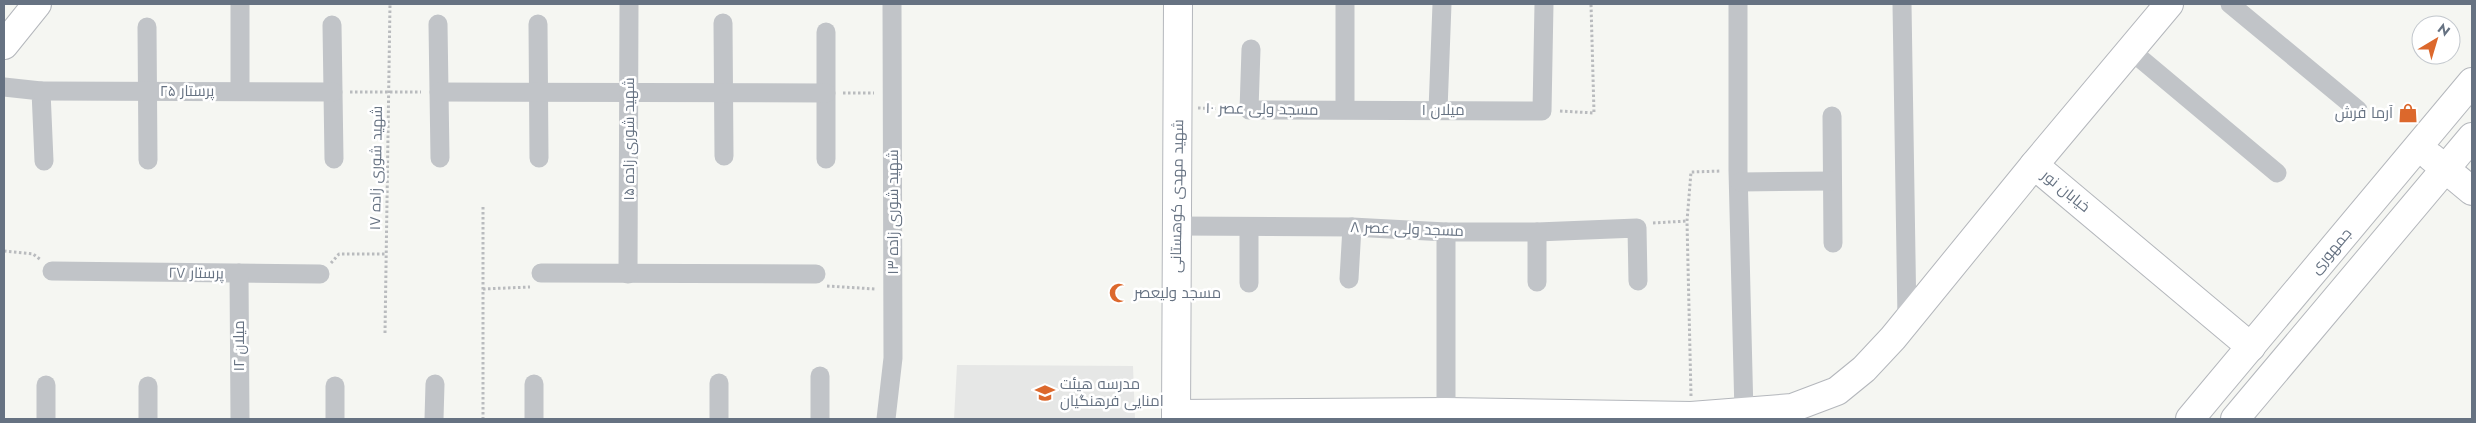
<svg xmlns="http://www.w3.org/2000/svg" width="2476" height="423" viewBox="0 0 2476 423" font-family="Jost,Cairo,sans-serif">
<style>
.built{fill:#e6e7e6}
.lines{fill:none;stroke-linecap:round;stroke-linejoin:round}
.secondary-casing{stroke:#b4b7bc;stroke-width:30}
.path{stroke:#b9bbbe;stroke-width:3;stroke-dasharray:2.5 2.5;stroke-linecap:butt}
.street{stroke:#c1c4c8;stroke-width:19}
.secondary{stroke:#fff;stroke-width:28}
.labels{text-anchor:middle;stroke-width:5;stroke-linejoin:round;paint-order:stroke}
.street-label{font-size:15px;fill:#667282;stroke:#fff}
.poi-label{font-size:15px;fill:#667282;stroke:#fff;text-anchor:start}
</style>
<rect width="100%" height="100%" fill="#f5f6f2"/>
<path class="built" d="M957,365L1133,366L1135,419H954Z"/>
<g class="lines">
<defs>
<g id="secondary">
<path d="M4,45L37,4"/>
<path d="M2431,157L2472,191"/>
<path d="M2034,165L2169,4"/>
<path d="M1176,414L1446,412L1691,416L1792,408L1837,391L1864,369L1893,338L2034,165L2251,347"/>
<path d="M1176,419L1178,4"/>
<path d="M2190,419L2472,82"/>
<path d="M2235,419L2472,137"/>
</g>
</defs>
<use href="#secondary" class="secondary-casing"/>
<g class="path">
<path d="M350,92H421"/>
<path d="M843,93H874"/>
<path d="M1198,108L1231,109"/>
<path d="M1560,111L1594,113L1591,4"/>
<path d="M483,207V419"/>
<path d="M1653,223L1687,221"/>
<path d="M4,251L33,254L41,260"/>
<path d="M331,263L339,254H386"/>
<path d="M827,286L875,289"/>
<path d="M483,289L530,287"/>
<path d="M385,333L390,4"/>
<path d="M1691,396L1687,221L1691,172L1721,171"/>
</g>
<g class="street">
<path d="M1738,4V170L1744,414"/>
<path d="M1902,4L1907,320"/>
<path d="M2230,4L2358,110"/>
<path d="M723,23L724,156"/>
<path d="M438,24L440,158"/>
<path d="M538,24L539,158"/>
<path d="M332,25L334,159"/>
<path d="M147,27L148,160"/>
<path d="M826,32V159"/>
<path d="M1251,49L1249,110L1542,111L1544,4"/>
<path d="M2129,49L2277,173"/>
<path d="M4,87L41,91L44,161"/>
<path d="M41,91L333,92"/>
<path d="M240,91V4"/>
<path d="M439,92L826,93"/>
<path d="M1345,109V4"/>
<path d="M1438,110L1442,4"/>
<path d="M1832,116L1833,243"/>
<path d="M1740,182L1832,181"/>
<path d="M1177,226L1352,227L1446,232H1537L1637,228L1638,281"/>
<path d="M1446,232V419"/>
<path d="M52,271L320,274"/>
<path d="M239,273L240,419"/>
<path d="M541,273L816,274"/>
<path d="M628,274L629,4"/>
<path d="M1349,279L1352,227"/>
<path d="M1537,282V232"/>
<path d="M1249,283V227"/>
<path d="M719,383V419"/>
<path d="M534,384V419"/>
<path d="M46,419V385"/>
<path d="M148,419V386"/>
<path d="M335,419V386"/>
<path d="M434,419L435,384"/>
<path d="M820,419V376"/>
<path d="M886,419L893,358L892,4"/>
</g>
<use href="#secondary" class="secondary"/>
</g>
<defs>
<symbol id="shop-bare" viewBox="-9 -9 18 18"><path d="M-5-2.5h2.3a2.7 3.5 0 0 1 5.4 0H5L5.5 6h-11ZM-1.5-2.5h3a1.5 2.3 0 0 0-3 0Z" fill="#dc682c" stroke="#fff" stroke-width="2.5" paint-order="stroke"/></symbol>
<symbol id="mosque-bare" viewBox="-9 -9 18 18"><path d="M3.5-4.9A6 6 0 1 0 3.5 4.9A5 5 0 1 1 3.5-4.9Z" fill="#dc682c" stroke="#fff" stroke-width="2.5" paint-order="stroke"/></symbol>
<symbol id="school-bare" viewBox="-9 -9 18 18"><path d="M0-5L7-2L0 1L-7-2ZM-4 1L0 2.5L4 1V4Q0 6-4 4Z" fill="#dc682c" stroke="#fff" stroke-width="2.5" paint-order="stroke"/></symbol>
</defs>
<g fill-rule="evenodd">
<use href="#shop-bare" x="2394" y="99" width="28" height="28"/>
<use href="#mosque-bare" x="1105" y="279" width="28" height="28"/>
<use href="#school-bare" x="1031" y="379" width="28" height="28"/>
</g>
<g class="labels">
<g class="street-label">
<text x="187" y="96">پرستار ۲۵</text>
<text transform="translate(1262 109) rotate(1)" y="5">مسجد ولی عصر ۱۰</text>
<text x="1443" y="115">میلان ۱</text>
<text transform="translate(629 139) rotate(-90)" y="5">شهید شوری زاده ۱۵</text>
<text transform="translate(376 168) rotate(-89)" y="5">شهید شوری زاده ۱۷</text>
<text transform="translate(2066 191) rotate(39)" y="5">خیابان نور</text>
<text transform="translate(1177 196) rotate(-89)" y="5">شهید مهدی کوهستانی</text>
<text transform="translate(893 212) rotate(-90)" y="5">شهید شوری زاده ۱۳</text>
<text transform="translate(1407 229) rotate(2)" y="5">مسجد ولی عصر ۸</text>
<text transform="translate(2331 251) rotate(-50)" y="5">جمهوری</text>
<text transform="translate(196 273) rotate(1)" y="5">پرستار ۲۷</text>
<text transform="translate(239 346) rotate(-90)" y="5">میلان ۱۲</text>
</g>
<g class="poi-label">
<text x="2393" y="118" text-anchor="end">آرما فرش</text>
<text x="1134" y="298">مسجد ولیعصر</text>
<text x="1060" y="389">مدرسه هیئت<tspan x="1060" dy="17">امنایی فرهنگیان</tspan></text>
</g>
</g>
<rect width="2476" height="423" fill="none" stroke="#667282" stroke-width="10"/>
<g transform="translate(2436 40) rotate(38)"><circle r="24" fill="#ffffff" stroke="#c2c7cd"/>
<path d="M0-4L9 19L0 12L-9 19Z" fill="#dc682c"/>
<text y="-8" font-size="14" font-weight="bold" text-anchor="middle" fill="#667282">N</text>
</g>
</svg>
